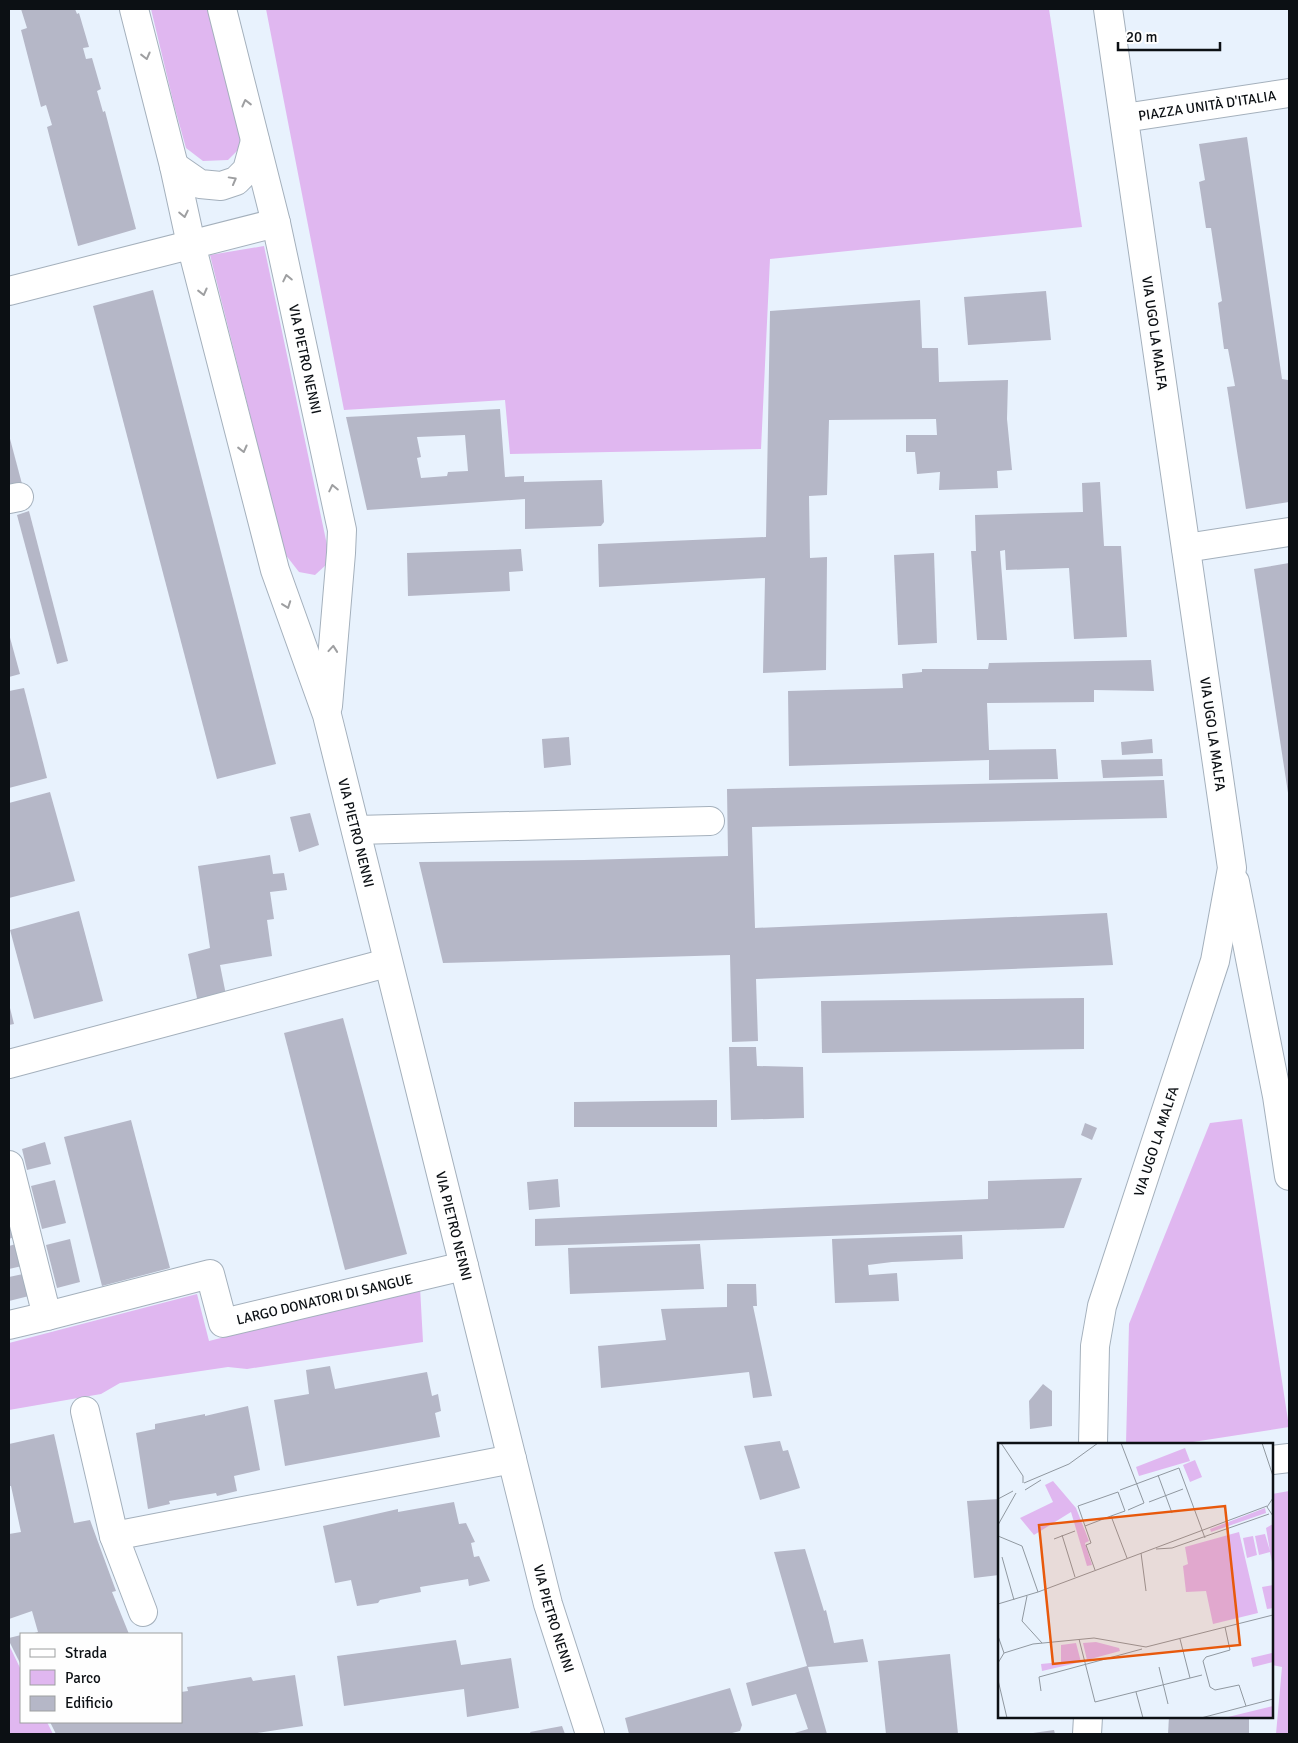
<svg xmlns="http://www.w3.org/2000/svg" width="1298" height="1743" viewBox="0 0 1298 1743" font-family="Signika,sans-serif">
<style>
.green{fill:#e0b7f0}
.building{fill:#b5b7c7;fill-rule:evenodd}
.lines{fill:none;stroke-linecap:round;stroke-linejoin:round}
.minor-casing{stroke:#a4b0bc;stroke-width:30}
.minor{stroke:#fff;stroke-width:28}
.oneway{stroke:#9e9fa1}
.labels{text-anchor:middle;stroke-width:5;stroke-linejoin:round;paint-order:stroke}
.street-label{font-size:14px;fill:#0c1014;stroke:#fefefe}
.inset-road{fill:none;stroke:#9098a0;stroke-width:1}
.view{fill:#e8590c;fill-opacity:0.15;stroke:#e8590c;stroke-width:2.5}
.inset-edge{fill:none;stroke:#0c1014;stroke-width:2.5}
</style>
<rect width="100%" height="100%" fill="#e8f2fd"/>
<g class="green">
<path d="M151,9H209L245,143L228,160L203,161L186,148L174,105Z"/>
<path d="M266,9H1049L1082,227L770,259L761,449L510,454L505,400L344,410Z"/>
<path d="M264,246L327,545V564L315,575L299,572L285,554L210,255Z"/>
<path d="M1242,1119L1289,1427L1180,1444H1126L1129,1324L1210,1123Z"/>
<path d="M420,1287L423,1342L247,1369L228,1367L120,1383L101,1394L9,1410V1343L197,1294L209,1341Z"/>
<path d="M1289,1491V1734H1276L1282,1667L1272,1665V1494Z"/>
<path d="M9,1645L21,1670V1722H47L53,1734H9Z"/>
</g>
<g class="building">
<path d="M21,9H75L77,14L79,13L89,47L83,48L86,59L92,58L101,89L97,91L103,112L105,111L136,229L78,246L47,127L52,125L46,105L41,107L21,30L27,28Z"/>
<path d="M1247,137L1282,379L1288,380L1289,388V502L1246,509L1227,387L1235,386L1228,349H1224L1218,303L1222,301L1211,228H1206L1199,182L1205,180L1199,144Z"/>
<path d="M153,290L276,764L217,779L93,306Z"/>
<path d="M1046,291L1051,340L968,345L964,297Z"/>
<path d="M920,300L922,348H938L939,382L1008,380L1007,419L1012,470L997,471L998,488L939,490L940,472L917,474L915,452H906V435H937L936,419L829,420L827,495L809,496L810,558L827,557L826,670L763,673L765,578L599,587L598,544L766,537L770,311Z"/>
<path d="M500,409L505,477L524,476V482L602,480L604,522L601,526L525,529V499L367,510L346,417ZM465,435L468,471L448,472L447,476L421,478L417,458L421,457L417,437Z"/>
<path d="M9,435L22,484L10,487L9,482Z"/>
<path d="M1100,482L1104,546H1121L1127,637L1074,639L1069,568L1006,570L1005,550L1000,551L1007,640H977L971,551H976L975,515L1083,512L1082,483Z"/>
<path d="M29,511L68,661L57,664L17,515Z"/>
<path d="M521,549L523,571L509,572L510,591L408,596L407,553Z"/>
<path d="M934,553L937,643L898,645L894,555Z"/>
<path d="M1289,563V792L1288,793L1254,569Z"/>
<path d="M9,634L20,674L9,677Z"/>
<path d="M1151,660L1154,691L1094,690V702L987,703L989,750L1056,749L1058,779L989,780V760L789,766L788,691L903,688L902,674L922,672V669H988L989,663Z"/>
<path d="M24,688L47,778L9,788V691Z"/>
<path d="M569,737L571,765L544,768L542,739Z"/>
<path d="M1152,739L1153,753L1122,755L1121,742Z"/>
<path d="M1162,759L1163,776L1103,778L1101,760Z"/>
<path d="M1164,780L1167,818L752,827L755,928L1107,913L1113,965L756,979L758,1041L732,1042L730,955L443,963L419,862L584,860L728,856L727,789Z"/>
<path d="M50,792L75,881L9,898V803Z"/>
<path d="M310,813L319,845L299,852L290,817Z"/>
<path d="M270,855L273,874L284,873L287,890L270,892L274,919L267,920L272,956L220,965L226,995L198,1003L188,954L210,948L198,866Z"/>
<path d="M79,911L103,1001L34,1019L10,930Z"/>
<path d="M1084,998V1049L822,1053L821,1001Z"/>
<path d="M9,1004L14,1024L9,1025Z"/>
<path d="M343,1018L407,1254L345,1270L284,1033Z"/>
<path d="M729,1047H756L757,1066L803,1067L804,1118L731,1120Z"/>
<path d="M717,1100V1127H574V1102Z"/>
<path d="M131,1120L170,1268L102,1286L64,1137Z"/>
<path d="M1085,1123L1097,1128L1092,1140L1081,1135Z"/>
<path d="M45,1142L51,1164L27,1170L22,1149Z"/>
<path d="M1082,1178L1064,1228L535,1246V1219L988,1199V1181Z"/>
<path d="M558,1179L560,1207L529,1210L527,1182Z"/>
<path d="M55,1180L66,1223L42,1229L31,1186Z"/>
<path d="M9,1219L14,1237L9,1239Z"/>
<path d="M962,1235L963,1259L892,1262L868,1265L869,1275L897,1273L899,1301L835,1303L832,1239Z"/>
<path d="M70,1239L80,1282L57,1288L46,1245Z"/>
<path d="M16,1244L22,1266L9,1269V1246Z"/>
<path d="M700,1244L704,1289L570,1294L568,1248Z"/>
<path d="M23,1274L29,1296L9,1301V1277Z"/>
<path d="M727,1284H756L757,1306H753L772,1396L753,1398L749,1372L601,1388L598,1346L666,1340L661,1309L727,1307Z"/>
<path d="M330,1366L335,1389L427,1372L432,1396L438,1394L441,1411L435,1413L440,1437L285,1466L274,1400L309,1394L306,1370Z"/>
<path d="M1043,1384L1052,1391V1426L1030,1429L1029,1401Z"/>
<path d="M248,1406L260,1470L234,1476L237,1491L217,1496L216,1493L169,1501L170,1504L148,1509L136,1433L155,1429V1424L205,1414V1416Z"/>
<path d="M54,1434L74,1523L90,1520L116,1591L112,1592L129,1634H31L38,1632L32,1611L9,1619V1534L21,1532L11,1486H9V1444Z"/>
<path d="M780,1441L783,1451L788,1450L800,1488L760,1500L744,1446Z"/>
<path d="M999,1499V1575L974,1578L967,1501Z"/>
<path d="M454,1502L459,1524L466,1523L475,1542L471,1543L474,1557L479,1556L490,1581L469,1586L468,1579L420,1587L421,1592L380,1600L378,1603L357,1606L351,1580L335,1583L323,1526L398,1509V1512Z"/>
<path d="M805,1549L824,1611L826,1610L834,1643L863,1639L868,1662L808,1667L827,1734H791L808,1729L796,1694L752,1706L746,1683L807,1666L774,1552Z"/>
<path d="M21,1635V1665L9,1641V1638Z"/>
<path d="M456,1640L461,1665L511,1658L519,1708L467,1717L464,1689L344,1706L337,1656Z"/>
<path d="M950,1654L958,1734H886L878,1661Z"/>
<path d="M295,1675L303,1726L250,1734H56L50,1722H181V1692L188,1691L187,1687L251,1677L253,1681Z"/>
<path d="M730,1688L742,1725L740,1731L728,1734H629L625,1718Z"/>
<path d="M1169,1717H1249V1734H1168Z"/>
<path d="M562,1726L565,1734H531L530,1732Z"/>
<path d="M1054,1730L1055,1734H1033V1733Z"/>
</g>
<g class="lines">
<defs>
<g id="minor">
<path id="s1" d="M134,9L174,166L191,244L275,570L327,715L548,1604L590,1734"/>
<path id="s2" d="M222,9L276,223L342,530L341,553L328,706"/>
<path id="s3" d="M1124,118L1289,93"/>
<path d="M174,166L200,184L221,186L236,181L247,170L255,141"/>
<path d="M9,291L276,223"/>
<path d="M9,499L19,497"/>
<path d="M1186,548L1289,532"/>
<path d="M356,830L710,821"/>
<path d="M1235,882L1277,1096L1289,1176"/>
<path d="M9,1064L387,963"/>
<path id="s4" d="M9,1165L47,1316L210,1274L223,1323L464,1266"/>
<path d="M9,1325L47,1316"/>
<path d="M85,1411L114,1536L143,1612"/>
<path id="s5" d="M1093,1444L1095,1346L1102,1306L1215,961L1232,868L1108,9"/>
<path d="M1272,1460L1289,1458"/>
<path d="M114,1536L512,1459"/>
<path d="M1087,1734L1088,1717"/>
</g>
</defs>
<use href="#minor" class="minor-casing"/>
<use href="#minor" class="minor"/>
</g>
<defs><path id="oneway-chevron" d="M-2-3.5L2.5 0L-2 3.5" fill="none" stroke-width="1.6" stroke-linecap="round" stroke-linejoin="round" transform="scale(1.25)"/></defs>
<g class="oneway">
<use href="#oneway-chevron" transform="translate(146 56) rotate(76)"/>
<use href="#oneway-chevron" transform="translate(246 103) rotate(-104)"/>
<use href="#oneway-chevron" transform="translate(233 180) rotate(-29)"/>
<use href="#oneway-chevron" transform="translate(184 214) rotate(78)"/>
<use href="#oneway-chevron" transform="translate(287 278) rotate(-102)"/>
<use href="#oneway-chevron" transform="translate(203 292) rotate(76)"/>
<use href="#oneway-chevron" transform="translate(243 449) rotate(76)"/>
<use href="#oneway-chevron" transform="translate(333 488) rotate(-102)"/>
<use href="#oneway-chevron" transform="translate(287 605) rotate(70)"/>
<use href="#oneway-chevron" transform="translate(333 649) rotate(-85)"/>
</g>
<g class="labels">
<g class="street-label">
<text dy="5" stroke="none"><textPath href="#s3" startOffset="84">PIAZZA UNITÀ D'ITALIA</textPath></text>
<text transform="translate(1155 333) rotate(82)" y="5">VIA UGO LA MALFA</text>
<text dy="5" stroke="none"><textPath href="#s2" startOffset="360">VIA PIETRO NENNI</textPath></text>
<text transform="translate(1213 734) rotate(82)" y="5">VIA UGO LA MALFA</text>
<text dy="5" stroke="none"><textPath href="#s1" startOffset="854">VIA PIETRO NENNI</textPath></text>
<text dy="5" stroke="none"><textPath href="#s5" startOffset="312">VIA UGO LA MALFA</textPath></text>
<text dy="5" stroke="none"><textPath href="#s1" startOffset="1259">VIA PIETRO NENNI</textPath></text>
<text dy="5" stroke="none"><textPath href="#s4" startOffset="479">LARGO DONATORI DI SANGUE</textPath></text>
<text dy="5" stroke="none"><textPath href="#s1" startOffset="1664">VIA PIETRO NENNI</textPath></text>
</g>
</g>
<g transform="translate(998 1443)">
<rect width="275" height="275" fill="#e8f2fd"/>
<path d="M187,5L192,18L141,33L138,24ZM197,17L204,34L192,39L185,22ZM55,38L78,65L91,98L87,100L94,122L89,123L73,69L36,92L22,75L55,59L47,42ZM267,65L268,70L213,89L212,86ZM275,81V124L272,109L261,112L257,93L267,91L272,108L268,85ZM241,89L260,170L215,181L208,148L188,149L185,123L190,121L187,104ZM255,93L259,112L249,115L245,95ZM275,142V165L269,166L264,144ZM98,199L121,205L122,208L89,217L85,200ZM78,200L83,219L44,228L43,221L63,219V202ZM274,210L275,219L255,224L253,215ZM275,263V275H230V274Z" fill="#e0b7f0"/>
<path class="inset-road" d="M3,0L25,33V40M123,0L146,60L130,67M264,0L275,33M160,32L174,70M26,40L71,21L100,0M27,47L43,37M122,47L181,25L207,95M275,55L269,64L275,73M0,56L15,48M151,59L185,46M0,82L18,50M87,83L80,63L120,49L127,68L113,73M64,92L77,134M0,93L24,103L40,149M56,96L77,88M158,106L174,105L271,71M143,110L148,148M4,114L16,157M97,127L88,102L93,100L87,83L113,73L129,115M29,153L24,178L44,200M0,161L40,149L269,63M227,184L232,207L208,214L205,218L212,244L217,247L241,242L248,263M0,193L6,210L0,220M81,196L97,259L204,232M182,196L192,235M6,210L35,201L96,195L148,204L275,172M161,224L170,261M0,237L9,275M43,248L41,234L144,206M138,249L145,275M203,275L275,256"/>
<path class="view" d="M227,63L242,202L55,221L41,82Z"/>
<rect width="275" height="275" class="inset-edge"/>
</g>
<rect width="1298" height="1743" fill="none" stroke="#0c1014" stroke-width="20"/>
<rect x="20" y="1633" width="162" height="90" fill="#fefefe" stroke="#9d9fa0"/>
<rect x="30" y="1649" width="25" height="8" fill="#ffffff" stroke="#9d9fa0"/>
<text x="65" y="1658" font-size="15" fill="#0c1014">Strada</text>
<rect x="30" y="1670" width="25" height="15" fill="#e0b7f0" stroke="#9d9fa0"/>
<text x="65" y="1683" font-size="15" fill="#0c1014">Parco</text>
<rect x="30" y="1696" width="25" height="15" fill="#b5b7c7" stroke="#9d9fa0"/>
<text x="65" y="1708" font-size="15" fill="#0c1014">Edificio</text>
<path d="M1118 42v8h102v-8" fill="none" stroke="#0c1014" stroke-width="2.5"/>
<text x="1126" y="42" font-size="15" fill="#0c1014" stroke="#fefefe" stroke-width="4" paint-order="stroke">20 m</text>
</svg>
